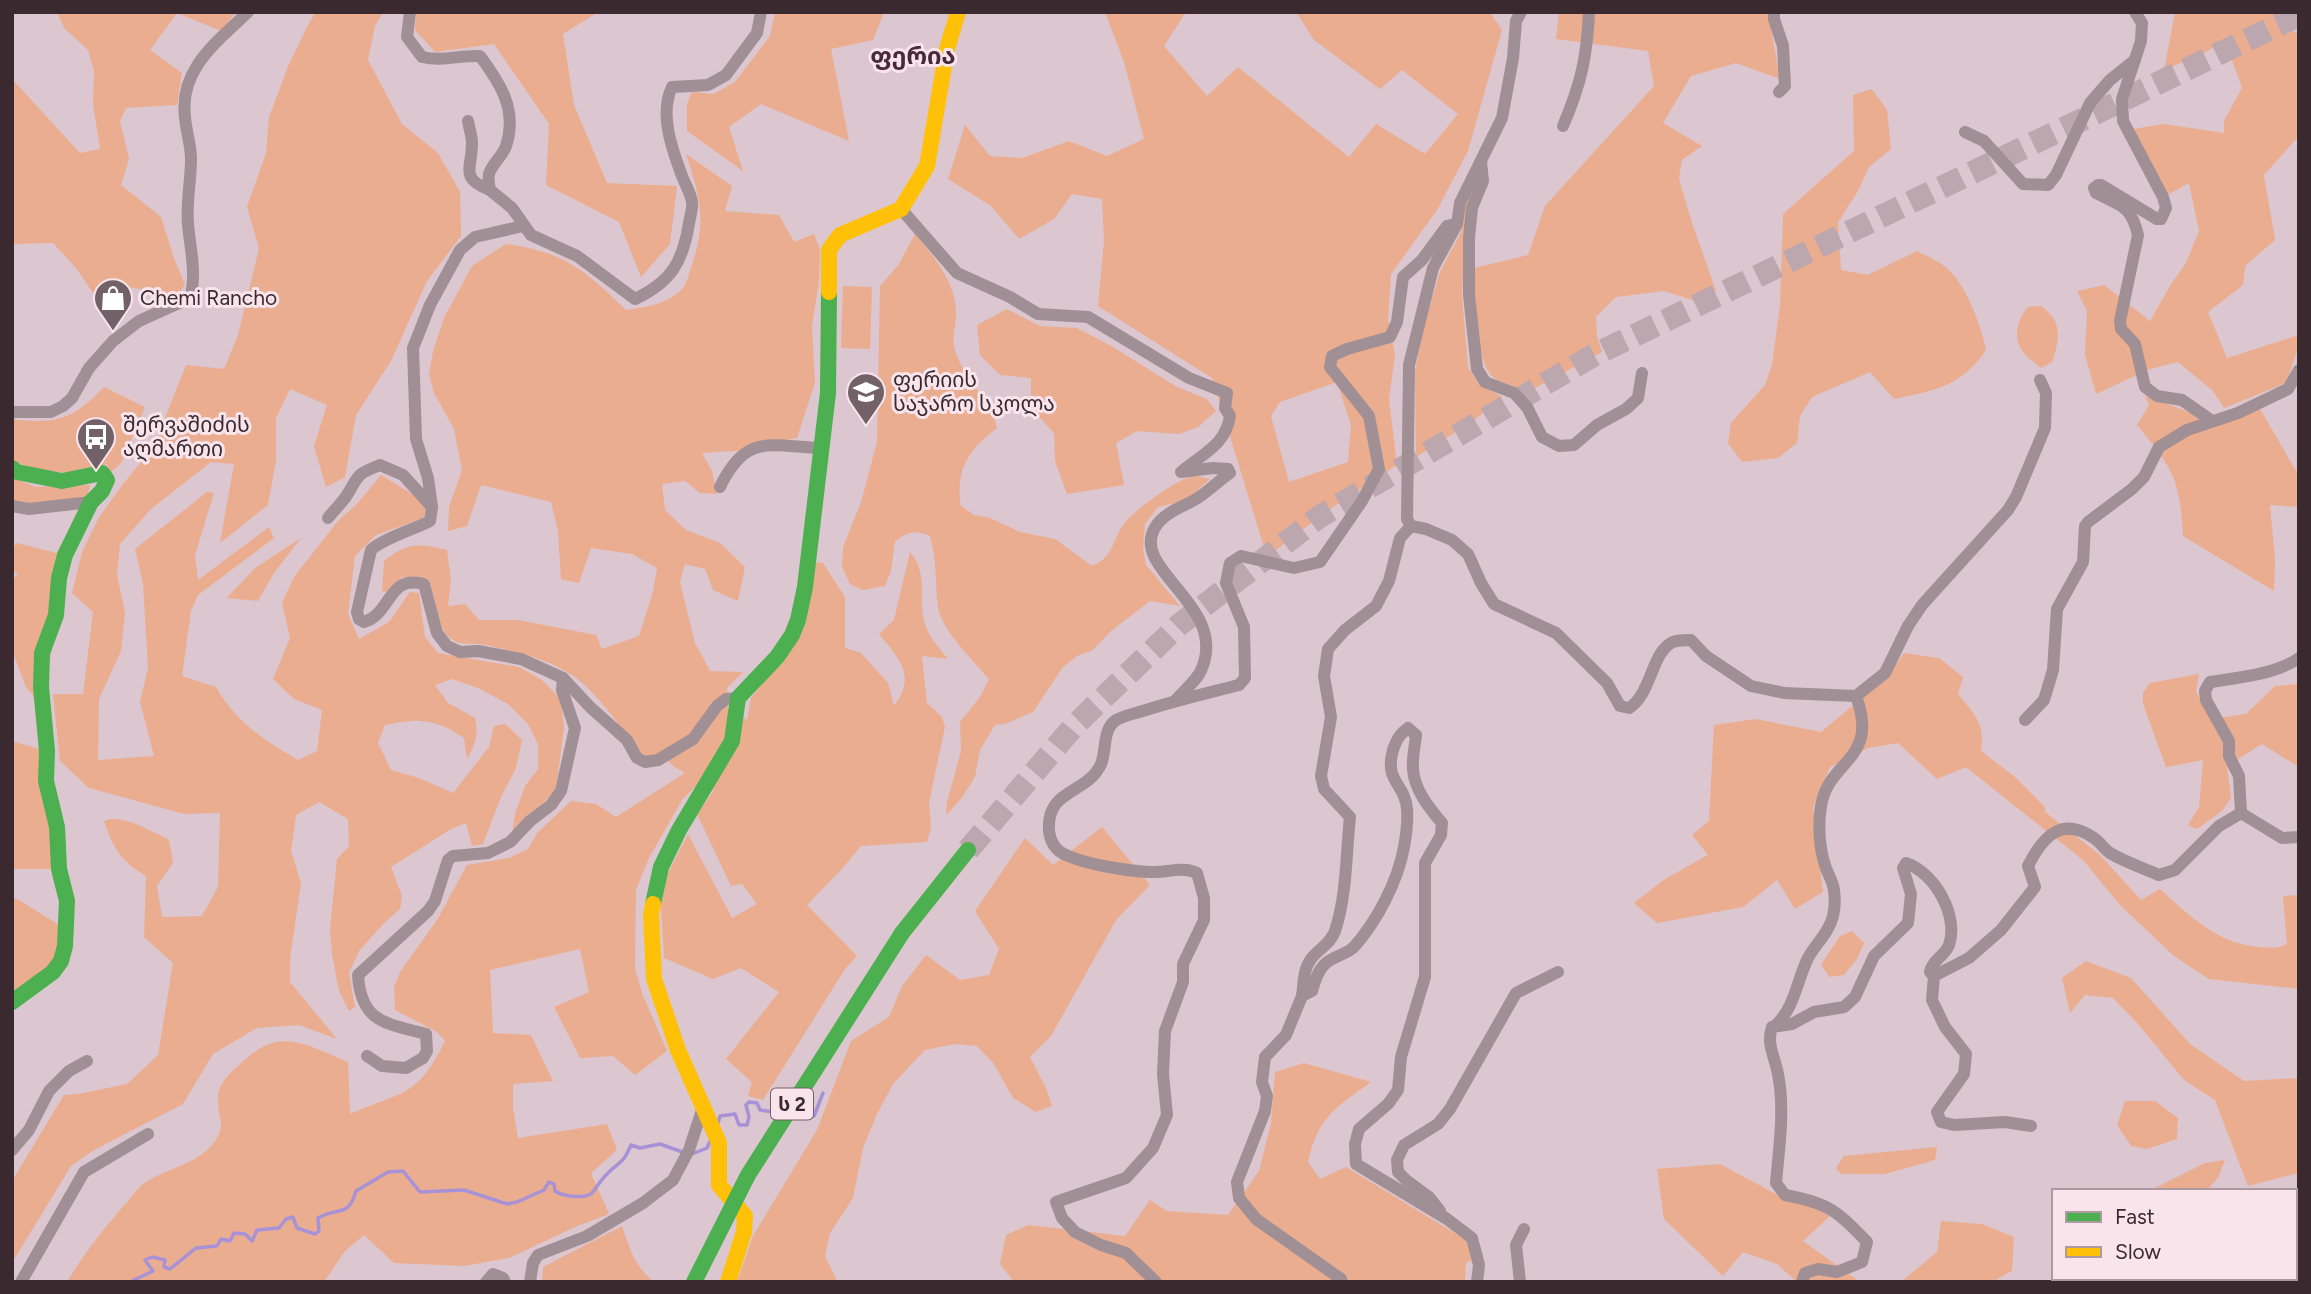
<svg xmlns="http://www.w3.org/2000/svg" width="2311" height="1294" viewBox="0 0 2311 1294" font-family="Figtree,'Noto Sans Georgian',sans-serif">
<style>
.green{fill:#ebad8f;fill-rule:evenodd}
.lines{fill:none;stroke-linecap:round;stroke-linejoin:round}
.stream{stroke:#a892d7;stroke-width:3.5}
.highway-tunnel{stroke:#bca7af;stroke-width:23;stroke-dasharray:23 11;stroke-linecap:butt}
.street{stroke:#a08f95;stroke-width:12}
.fast{stroke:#4caf50;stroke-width:16}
.slow{stroke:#ffc107;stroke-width:16}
.fast-bridge{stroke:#4caf50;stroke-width:16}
.labels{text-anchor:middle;stroke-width:6;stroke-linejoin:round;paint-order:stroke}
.shield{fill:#f9e4ec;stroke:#736268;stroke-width:2}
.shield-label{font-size:19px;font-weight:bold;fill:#3a2a30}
.poi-label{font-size:21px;fill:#3a2a30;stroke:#f9e4ec;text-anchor:start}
.quarter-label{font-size:24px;font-weight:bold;fill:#492a37;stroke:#f9e4ec}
</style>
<rect width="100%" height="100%" fill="#dcc6cf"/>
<g class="green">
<path d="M57,12H236L221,31L177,13L150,50L182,73L177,105L126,108L120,121L129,159L121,185L161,217L175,261L185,284L175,300C150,290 118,280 93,293L76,268L53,243L12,244V79L80,153L100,149L93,104L94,71L88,50L64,28Z"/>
<path d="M316,12H383L375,26L368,60L402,124L438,153L460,192L461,236L427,281L391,361L356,415L345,477L326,487L314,446L327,405L290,389L276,418V460L268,505L220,543L234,464L211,462L151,509L120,544L117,575L125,613L121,651L99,699L98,760L154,756L140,702L148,668L143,584L135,549L207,492L214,493L195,555L198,580L269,527L274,538L198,595L191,611L182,676L216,687C236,722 264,740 298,760L317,751L322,710L294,699L273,679L290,638L282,603L294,577L338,521L357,504L381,475L428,504L423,518L376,535L355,556L348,614L359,639L389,622L410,592L419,593L425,637L438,653L519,667L542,680L561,699L564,728L556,790L512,834L515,814L525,786L538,769V744L528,724L508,704L478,688L452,679L435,685L448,703L475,718C479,733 475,746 467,759L464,738C435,718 418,718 385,725L378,743L391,770L419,778L453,793L489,747L494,726L505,724L522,740L516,768L501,797L483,844L472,846L466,823L451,829L391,867L402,896L400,909L383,924L359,951L349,973L355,1007L349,1011L339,991L332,955L330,929L337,859L349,846L348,819L319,802L296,815L291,851L301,883L290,959V982L337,1039L299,1025L257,1028L213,1054L183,1104L94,1150L71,1166L12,1263V1181L64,1095L79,1094L127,1084L158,1055L173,963L144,937L146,876C121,861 113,848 104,821C121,813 153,832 169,840L173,863L157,886L162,917L202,916L218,887L220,813L184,814L89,788L60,761L53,694H83L93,612L72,593L82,552L98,519L123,484L153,448L186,365L224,369L238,335L259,248L247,207L266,153L269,117L289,64L309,23Z"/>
<path d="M416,12H598L563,34L574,105L607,183L677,186L670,244L641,277L619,222L546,185L549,124L494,44L435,52L415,30Z"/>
<path d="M775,12H884L873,40L831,49L849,141L761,104L729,127L743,171L687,131V104L692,92L714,94L735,82L770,36Z"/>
<path d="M1105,12H1186L1164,46L1207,96L1238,67L1349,157L1376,124L1425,154L1458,114L1402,70L1380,89L1314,40L1296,12H1490L1502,30L1468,151L1437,210L1391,274L1388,319L1395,355L1389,399L1397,465L1330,509L1267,557L1212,378L1098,306L1104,241L1102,199L1072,194L1054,219L1019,239L991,206L948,179L965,125L990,156L1022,158L1069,141L1107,156L1144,139L1124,62ZM1337,382L1351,425L1348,462L1289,482L1271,416L1280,402Z"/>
<path d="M1559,12H1768L1780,79L1736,63L1691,76L1663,123L1702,146L1682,160L1679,179L1692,223L1716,291L1695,301L1664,291L1616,297L1596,317L1597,336L1602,352L1524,394C1515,388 1498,383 1491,375C1475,356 1474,293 1474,268L1528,255L1545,206L1654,86L1648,51L1556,39Z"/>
<path d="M2175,12H2289L2293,30L2299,35V136L2264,175L2275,240L2245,266L2243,285L2208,312L2227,358L2299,335V345L2286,383L2224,408L2213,391L2178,362L2150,369L2096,394L2085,355L2087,311L2077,291L2104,285L2150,321L2171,284L2186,263L2199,231L2189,183L2167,195L2133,129L2164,124L2224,133V121L2242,88L2225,40L2206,52L2164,70Z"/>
<path d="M1872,89L1887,110L1891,149L1869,167L1858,191L1838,222L1841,270L1868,275L1917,251C1926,256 1939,261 1947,268C1966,285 1981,325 1986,350C1962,386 1934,391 1894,399L1870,372L1812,397L1800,416L1797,443L1778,458L1742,462L1728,443L1731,423L1765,385L1772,365L1780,305L1783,214L1854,151L1853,95Z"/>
<path d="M686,154L732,186L725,211L779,215L794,242L814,234L820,250L819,281L812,326L815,383L797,438L735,451L702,453L712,471L717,494L700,493L685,481L662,484L665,510L686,530L720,543L745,567L738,601L713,590L705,569L685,564L680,582L695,643L710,671L743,672L727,688L728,709L747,720L751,698L786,654L814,562L823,563L845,597V648L861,653L888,683L894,706C917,676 899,658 879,634L894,620L910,552C928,572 919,598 924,621C928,636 939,648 948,659L922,656L927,703L942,717L945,727L929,802L931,828L927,842L861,846L841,870L807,905L857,956L845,969L763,1100L748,1096L752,1082L726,1059L779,992L741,968L713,979L664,958L661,907L667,875L688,834L732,918L757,904L742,884L731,886L697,814L714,790L700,782L682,800L649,858L636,890L635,968L642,993L667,1051L635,1075L613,1056L580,1058L554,1007L589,992L580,949L490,970L493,1033L531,1035L553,1081L513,1084V1108L518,1138L607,1124L617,1150L591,1173L609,1214L575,1227L509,1258L464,1266L394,1263L364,1235L345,1251L324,1282H67C85,1252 105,1227 128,1201C133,1195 139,1186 146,1182C166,1169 194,1165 211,1146C230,1124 216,1119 218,1096C219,1083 229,1074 238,1066C279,1025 302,1043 348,1062L350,1114C403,1091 417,1098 445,1041L437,1032L395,1010L394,987L400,972L437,920L467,865L509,858L528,849L538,832L571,801L596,804L616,817L685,773L673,766L664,756L642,757C626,733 599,695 576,678C556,663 530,655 507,650C498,648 489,645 480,644C468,643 460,646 450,638C436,627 436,595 428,578L402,577L391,591L382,592L384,561C409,541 418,544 447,550L451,581L448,606L465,604L479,620H518L596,635L602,649L639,636L653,592L657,568L632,554L591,548L579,583L561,579L558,531L551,502L481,485L467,526L448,531L449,507L462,470L454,429L434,393L429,375L433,351L444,318L472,266L506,244C564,252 585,270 626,310C646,307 665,305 681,290C686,286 688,277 690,271C707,223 701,200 686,154Z"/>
<path d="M1474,184L1465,237L1462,296L1468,367L1478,383L1502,397L1473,421L1416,457L1415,372L1423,330L1440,272L1461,232L1464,210Z"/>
<path d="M915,234C934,257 957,283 956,315C955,337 949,339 960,363C972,389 990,397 997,428C968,450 955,470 961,506L974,515L990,518L1020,532L1055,539L1092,566C1114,557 1112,540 1124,524C1133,511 1179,477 1195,476C1199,476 1206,478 1210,479L1185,501L1158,507L1145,524L1143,547L1146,565L1180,606L1150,601L1111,631L1093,650L1077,656L1063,667L1033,712L1005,724L995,725L980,750L975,777L961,799L946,815L947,802L961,751L960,722L980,697L989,679C974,662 942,630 938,608C935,584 937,560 930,536C916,529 908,532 895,541L891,571L885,586L863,590L850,584L842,567L843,547L861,502L877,442L880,286L899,264Z"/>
<path d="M843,286L872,287L870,349L841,348Z"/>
<path d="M2041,306C2063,322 2060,338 2052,362L2041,368C2036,363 2028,359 2024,353C2012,339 2017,319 2028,307Z"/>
<path d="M1007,309L1040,326L1077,328L1113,347L1177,387L1207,399L1216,411L1198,427L1179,434L1137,431L1116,443L1124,485L1067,494L1055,461L1054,433L1031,408V378L1000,375L980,355L977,325Z"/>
<path d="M104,387L145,407L122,462L108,475L107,464C68,478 50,472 12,462V419C56,425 74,419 104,387Z"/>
<path d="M2145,396L2189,412L2209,427L2260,409L2299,476V507L2270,505L2275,559L2274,591L2183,536C2180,478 2173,469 2137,425L2149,405Z"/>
<path d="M12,477L35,487L90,485L87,498L24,505L12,502Z"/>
<path d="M301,538L274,573L258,601L227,598L255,568Z"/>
<path d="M17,543L65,555L43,708L26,687L13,653L12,580L18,574L12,570V548Z"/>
<path d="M1904,653L1939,658L1963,677L1958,694C1975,715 1985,723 1981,751L2015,777L2045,807V812L2099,854L2141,900L2160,889C2190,916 2217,944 2260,947C2270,948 2278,949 2287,944L2283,896L2299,895V989L2209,979L2174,956L2120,905L2084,861L1966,767L1937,779L1898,743L1868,748L1830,767L1813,807L1823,892L1795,909L1777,880L1743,907L1657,923L1634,903L1665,879L1708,855L1692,835L1709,821L1714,725L1756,719L1821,732L1887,677Z"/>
<path d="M2199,674L2196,691L2211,719L2246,714L2275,686L2299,684V767L2262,744L2227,766L2231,798L2222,811L2197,829L2188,825L2199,807L2203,760L2166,767L2143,704V693L2150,683Z"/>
<path d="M12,741L47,751L59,869H13V898L19,900L67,930L61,961L12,1002Z"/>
<path d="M1102,827L1150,885L1116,920L1051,1036L1030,1057L1046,1088L1052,1106L1036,1112L1013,1098L994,1064L977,1046L955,1044L925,1050L893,1084L877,1114L863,1148L853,1198L830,1233L825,1256L838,1282H737L753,1236L817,1130L851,1041L889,1017L902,986L926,955L960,980L989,975L999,949L975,911L1025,838L1053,865Z"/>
<path d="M1852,931L1864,943L1857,959L1844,975L1830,977L1821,965L1840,936Z"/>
<path d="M2086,961L2131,978L2190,1044L2244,1081L2299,1078V1173L2248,1186L2215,1100L2184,1080L2138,1024L2113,998L2085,995L2070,1013L2062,978Z"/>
<path d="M1304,1063L1371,1082C1335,1108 1318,1117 1308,1162L1320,1179L1346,1167L1466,1240L1474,1259L1466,1263L1465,1282H1014L1000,1264L1006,1235L1028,1225L1125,1236L1150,1200L1167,1211L1228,1215L1259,1171L1271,1124L1275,1072Z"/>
<path d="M2125,1101H2155L2178,1118L2177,1139L2147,1149L2131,1146L2117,1125Z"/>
<path d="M1937,1147L1935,1160L1885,1174H1841L1836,1168L1844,1156Z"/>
<path d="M2225,1160L2218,1178L2206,1191H2149L2205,1163Z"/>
<path d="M1720,1164L1787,1200L1805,1203L1830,1216L1803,1241L1860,1282H1797L1777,1264L1743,1252L1723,1276L1664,1219L1657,1169Z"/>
<path d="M1941,1221L1982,1224L2014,1237L2012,1271L1992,1282H1901L1937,1252Z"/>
<path d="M622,1226C629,1247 636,1270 655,1282H542L543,1267Z"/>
</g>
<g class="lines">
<g class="stream">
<path d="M797,1110L814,1116L823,1093"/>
<path d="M718,1123L720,1116L735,1114L739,1125H747L749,1117L746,1105L749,1102L757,1103L760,1110L778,1113"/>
<path d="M692,1154L707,1148L710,1141"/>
<path d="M130,1282L153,1271L145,1260L152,1257L165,1260L164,1267L170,1269L196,1248L217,1246L221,1239L230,1241L234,1233L245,1234L252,1241L257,1230L279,1228L286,1219L293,1217L297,1228L315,1234L319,1231L318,1218C338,1206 348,1219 356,1191L388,1172L403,1171L420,1192L464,1190L507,1204L517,1202L544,1190L549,1182L554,1184L555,1191C561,1195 564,1195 571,1196C597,1199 591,1190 606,1175C620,1160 622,1166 631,1145L640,1148L660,1144L685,1153"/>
</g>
<path class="highway-tunnel" d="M968,850L1074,726L1179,625L1319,517L1594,355L2299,15"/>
<g class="street">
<path d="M410,12L407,37L422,57C444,62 458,55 480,56C500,83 518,110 506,146C503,156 492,163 489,174C488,178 489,185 490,190L512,208L531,235L577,256L635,299C671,282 683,262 689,223C690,217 693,208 692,202C691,194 685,184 682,176C672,149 659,114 672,87L708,85L726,75L757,33L761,12"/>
<path d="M1521,12L1516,21L1513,58L1502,118L1460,203L1457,224L1433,268L1409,365L1407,519L1411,526L1426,529L1452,540L1468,554L1481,583L1494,604L1556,633L1607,683L1620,706L1629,708C1652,694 1651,652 1673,642C1678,640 1686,640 1691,640L1706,656L1751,686L1784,693L1856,696L1885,673L1908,626L1922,605L2008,510L2016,497L2045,428L2046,393L2040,380"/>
<path d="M1774,12V19L1783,46L1785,86L1779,92"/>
<path d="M2135,12L2142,23L2141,41L2122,99L2123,121L2163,197L2166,208L2161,219H2157L2101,185H2098L2094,188L2096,193C2121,206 2131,205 2138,235L2120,321L2121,329L2135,344L2145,387L2157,396L2182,400L2212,421"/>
<path d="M468,121C469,128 472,136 472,143C472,169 459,178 490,190"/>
<path d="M1563,126C1581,84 1587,57 1589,12"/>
<path d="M1965,132L1984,141L2023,184L2048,185L2056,175L2090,103L2110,80L2135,60"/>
<path d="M1481,161L1483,181L1472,208L1469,238V295L1477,369L1485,382L1514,393L1527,407L1542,437L1559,446L1574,445L1597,425L1626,409L1638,398L1642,373"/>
<path d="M901,209L957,273L1010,297L1038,314L1088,317L1189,378L1227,393L1225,408L1230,416C1226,445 1202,454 1181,472L1213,468L1228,469L1230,473C1218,481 1208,492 1196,499C1183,507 1165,512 1156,526C1127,569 1228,604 1202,668C1198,680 1183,691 1175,701"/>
<path d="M523,226L475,237L460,250L430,305L413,348L416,439L428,478L432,507L430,521C415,529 382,539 371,550L357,612L359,619L364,622C392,613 388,574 424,584L437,633L447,646L460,652L478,651L521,659L563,678L590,707L627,740L637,758L645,762L658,760L693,739L717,706L726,699L738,698"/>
<path d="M12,412H51L63,406L72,398L89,368L113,341L139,321L190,298C197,274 190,248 188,224C186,202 191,181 191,159C191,145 186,131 185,117C179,69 217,42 248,12"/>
<path d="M720,487C746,433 769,446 821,448"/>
<path d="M12,506L29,509L91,502"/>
<path d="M328,518C334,510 342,503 347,495C360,474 355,475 380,465L403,475L432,507"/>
<path d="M1411,526L1400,538L1389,581L1376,606L1345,630L1328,649L1324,676L1331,717L1321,776L1324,789L1350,817C1346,853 1347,895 1335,931C1330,945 1319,948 1311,959C1303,970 1304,983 1302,996L1312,991C1315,981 1318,970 1326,963C1334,956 1347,954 1354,947C1377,921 1398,881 1404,847C1406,836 1408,821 1407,809C1405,783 1384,782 1393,750C1397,739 1399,735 1408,728L1416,735C1415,746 1412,758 1413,769C1414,789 1429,808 1442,823L1441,835L1425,863V977L1401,1057L1398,1090L1388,1104L1359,1129L1355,1144L1356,1164L1447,1219L1472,1238L1479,1265L1477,1282"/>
<path d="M2025,720L2044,700L2053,670L2057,609L2083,562L2085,526L2088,522L2132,489L2144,477L2159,447L2187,430L2238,413L2288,389L2299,370"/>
<path d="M2241,813L2239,776L2229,756V741L2206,700L2205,691L2210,682C2236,678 2277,674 2299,658"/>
<path d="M1934,976L1932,1000L1945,1027L1966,1054L1964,1074L1937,1112L1941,1122L1954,1125L2005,1122L2031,1126"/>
<path d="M1302,996L1286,1035L1265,1057L1262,1082L1267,1096L1265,1111L1237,1182L1239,1198L1256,1219L1341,1279L1342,1282"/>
<path d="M1776,1025C1795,1007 1797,980 1808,958C1816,943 1829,933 1833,916C1835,908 1835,898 1834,890C1833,881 1827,873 1825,865C1819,847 1818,824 1821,806C1829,758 1880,761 1856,696"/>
<path d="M367,1056L382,1066L406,1068L423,1058L427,1051L426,1034C386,1023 361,1023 358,975L428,911L435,901L448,860L453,856L488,853L510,842L530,821L551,805L561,791L575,728L562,690L563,678"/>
<path d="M12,1150L29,1130L49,1091L69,1071L87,1061"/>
<path d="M1440,1211L1429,1197L1406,1180L1398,1172L1397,1160L1404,1145L1438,1124L1450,1109L1516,993L1558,972"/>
<path d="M21,1282L84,1172L148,1134"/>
<path d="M486,1282L493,1274L503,1278L505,1282"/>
<path d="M530,1282L533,1263L538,1255L587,1236L643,1203L673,1180L689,1150L703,1107"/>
<path d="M1156,1282L1126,1253L1101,1245L1075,1232L1062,1218L1056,1202L1126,1178L1153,1148L1167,1115L1163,1074L1165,1031L1183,982V964L1204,920V898L1197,873C1182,866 1166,873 1150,872C1127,871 1082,864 1062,853C1054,848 1050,839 1049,831C1046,788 1087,795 1101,764C1107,749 1102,730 1116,720C1125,715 1137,713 1146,710C1177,700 1208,693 1239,685L1245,678L1244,627L1226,583L1230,563L1241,556L1294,568L1320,562L1362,501L1379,469L1369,416L1330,367L1332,356L1347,349L1390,337L1397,322L1403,277L1422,260L1447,226L1457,224"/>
<path d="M1520,1282L1516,1245L1524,1229"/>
<path d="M1802,1282L1805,1273L1818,1269L1837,1272L1862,1262L1867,1242C1837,1211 1829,1203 1785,1195L1776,1183C1779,1147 1785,1110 1778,1074C1775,1057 1766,1044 1772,1027L1792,1024L1814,1012L1844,1007L1855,997L1874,956L1908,923L1911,894L1903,868L1906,863C1935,873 1959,916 1949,945C1945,956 1932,960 1930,972L1934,976L1969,958L2001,930L2035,887L2028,866C2042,838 2061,815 2094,838C2100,842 2104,849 2110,853C2125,862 2143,868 2159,875L2175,870L2219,826L2241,813L2282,838L2299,837"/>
</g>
<g class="fast">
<path d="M12,468L17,472L62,481L102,473L107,480L102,491L91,502L65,555L59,578L56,615L42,653L41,687L47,751L46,781L57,827L59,869L67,901L65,946L61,961L53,972L12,1002"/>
<path d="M653,904L661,867L679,830L732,741L738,698L777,657L792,635L798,620L805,587L828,393L829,292"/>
<path d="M902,933L968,850"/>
</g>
<g class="slow">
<path d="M829,292V250L840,235L901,209L927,166L947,49L958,12"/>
<path d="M653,904L651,915L654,979L678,1050L719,1143V1185L745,1216L744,1232L728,1282"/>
</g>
<path class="fast-bridge" d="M694,1282L748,1175L902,933"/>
</g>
<defs>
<symbol id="shop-pin" viewBox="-11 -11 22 30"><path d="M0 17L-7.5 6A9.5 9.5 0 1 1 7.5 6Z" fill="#736168" stroke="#f9e4ec"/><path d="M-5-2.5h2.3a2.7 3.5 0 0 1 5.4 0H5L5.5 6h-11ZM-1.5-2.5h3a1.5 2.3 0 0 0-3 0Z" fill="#fff"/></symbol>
<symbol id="school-pin" viewBox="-11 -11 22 30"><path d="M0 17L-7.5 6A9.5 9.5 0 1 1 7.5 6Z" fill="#736168" stroke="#f9e4ec"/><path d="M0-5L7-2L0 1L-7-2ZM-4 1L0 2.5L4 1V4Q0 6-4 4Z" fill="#fff"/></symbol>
<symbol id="bus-pin" viewBox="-11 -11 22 30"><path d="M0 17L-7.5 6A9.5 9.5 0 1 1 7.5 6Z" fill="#736168" stroke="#f9e4ec"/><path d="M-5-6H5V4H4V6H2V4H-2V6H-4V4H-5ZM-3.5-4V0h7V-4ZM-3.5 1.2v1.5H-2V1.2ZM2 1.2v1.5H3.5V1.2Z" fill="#fff"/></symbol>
</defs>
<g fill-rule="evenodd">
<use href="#shop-pin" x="91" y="276" width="44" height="60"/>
<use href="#school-pin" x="844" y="370" width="44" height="60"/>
<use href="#bus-pin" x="74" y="415" width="44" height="60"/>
</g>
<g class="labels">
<rect class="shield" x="771" y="1088.5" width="42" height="31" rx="5"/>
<g class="shield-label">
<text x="792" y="1111">ს 2</text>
</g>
<g class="poi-label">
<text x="140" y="305">Chemi Rancho</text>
<text x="893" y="387">ფერიის<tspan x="893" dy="24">საჯარო სკოლა</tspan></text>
<text x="123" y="432">შერვაშიძის<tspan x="123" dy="24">აღმართი</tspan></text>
</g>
<g class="quarter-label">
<text x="913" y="64">ფერია</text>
</g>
</g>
<rect width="2311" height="1294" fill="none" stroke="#3a2a30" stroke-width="28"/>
<rect x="2052" y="1189" width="245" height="91" fill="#f9e4ec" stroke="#ad9aa1" stroke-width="2"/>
<rect x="2066" y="1212" width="35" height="10" fill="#4caf50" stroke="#ad9aa1" stroke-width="2"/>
<text x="2115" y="1224" font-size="21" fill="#3a2a30">Fast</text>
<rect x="2066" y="1247" width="35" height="10" fill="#ffc107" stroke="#ad9aa1" stroke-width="2"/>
<text x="2115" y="1259" font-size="21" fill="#3a2a30">Slow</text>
</svg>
